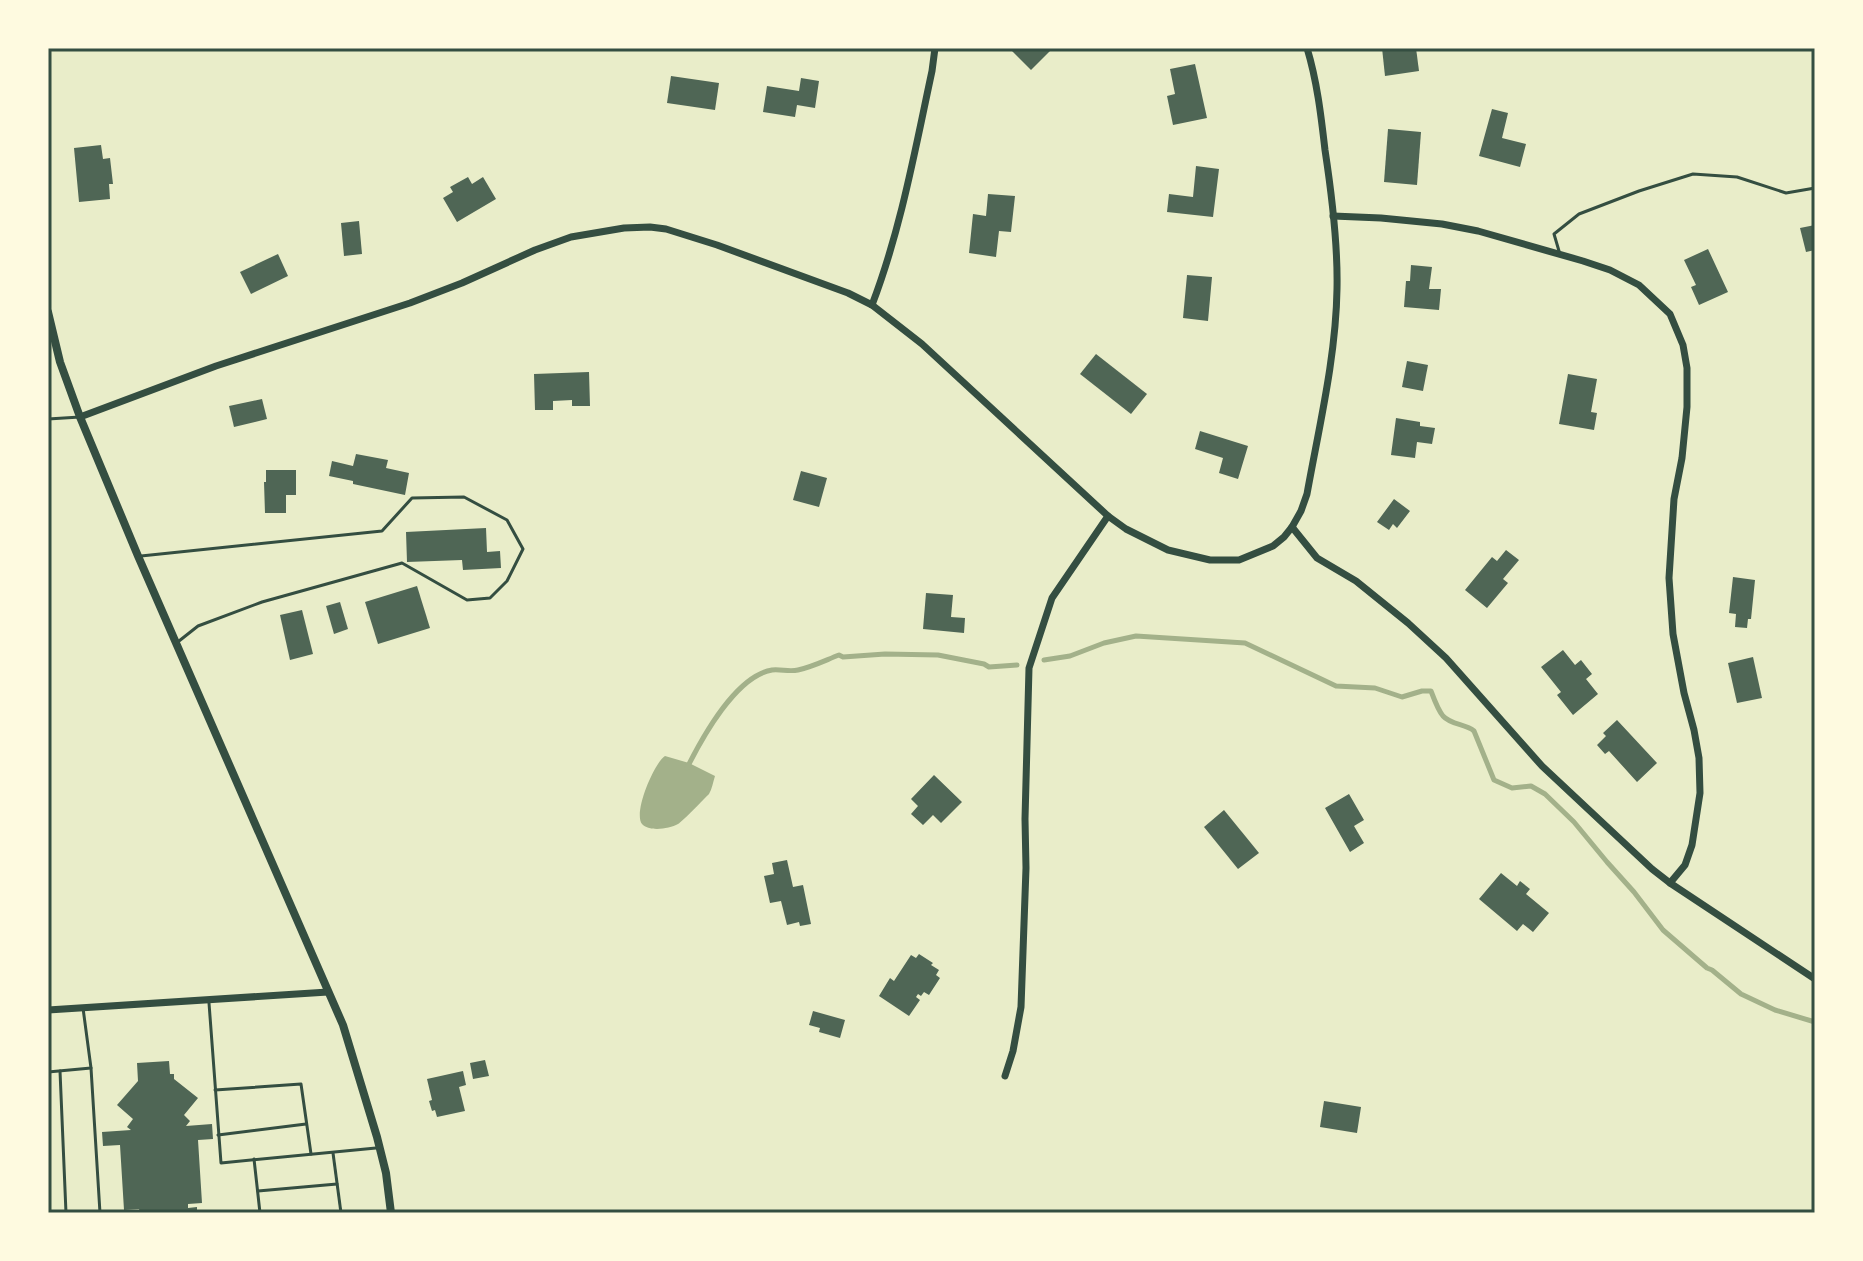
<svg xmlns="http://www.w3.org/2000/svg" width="1863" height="1261" viewBox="0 0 1863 1261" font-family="'Nunito Sans',sans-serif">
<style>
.water{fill:#a3b18a}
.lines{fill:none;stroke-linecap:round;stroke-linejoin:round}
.stream{stroke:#a3b18a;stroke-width:5}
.building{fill:#4f6655}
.service{stroke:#344e41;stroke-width:3}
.minor{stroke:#344e41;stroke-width:7}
.tertiary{stroke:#344e41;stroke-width:8}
.neatline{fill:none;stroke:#344e41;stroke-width:3}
</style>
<rect width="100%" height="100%" fill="#e9edc9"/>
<path class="water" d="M665,756L689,763L715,776C713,782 712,789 709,794C705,798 682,822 678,824C669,829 649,832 642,824C633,813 654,763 665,756Z"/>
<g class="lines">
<g class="stream">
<path d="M1044,660L1070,656L1104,643L1136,636L1245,643L1336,686L1375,688L1402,697L1422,691H1431C1434,699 1438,710 1443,716C1451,725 1466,724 1474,731L1494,780L1512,788L1531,786L1545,794L1574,822L1607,862L1634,892L1663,930L1707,968L1712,970L1741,994L1775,1010L1815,1022"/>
<path d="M687,768C702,738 736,676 772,670C781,669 789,672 798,670C812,667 826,660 839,655L843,657L885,654L938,655L984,664L989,667L1017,665"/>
</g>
</g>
<g class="building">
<path d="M1009,48H1053L1031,70Z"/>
<path d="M1382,48H1416L1419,71L1385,76Z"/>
<path d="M1195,64L1207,118L1173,125L1167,96L1175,94L1170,69Z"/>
<path d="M671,76L719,83L715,110L667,103Z"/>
<path d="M801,78L819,81L815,108L797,105L795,117L763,112L767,86L799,91Z"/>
<path d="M1492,109L1508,113L1502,138L1526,144L1520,167L1479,156Z"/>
<path d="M1388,129L1421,132L1417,185L1384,182Z"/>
<path d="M101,145L103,159L110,158L113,184H109L110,199L79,202L74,148Z"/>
<path d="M1196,166L1219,169L1213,217L1167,212L1169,194L1193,197Z"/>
<path d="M468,177L472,184L483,177L496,199L457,222L443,198L453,192L450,187Z"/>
<path d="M988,194L1015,196L1011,232L999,231L996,257L969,253L973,214L986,216Z"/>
<path d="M359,221L362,254L344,256L341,223Z"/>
<path d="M1815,225V250L1806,252L1800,228Z"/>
<path d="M1708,249L1728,292L1699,305L1691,287L1696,285L1684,260Z"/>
<path d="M278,254L288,276L251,294L240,272Z"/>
<path d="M1411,265L1432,267L1429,289H1441L1439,310L1404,307L1406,281H1410Z"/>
<path d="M1187,275L1212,277L1208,321L1183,318Z"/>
<path d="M1096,354L1147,394L1131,414L1080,374Z"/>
<path d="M1407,361L1428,365L1423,391L1402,387Z"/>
<path d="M589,372L590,406H572V400L553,401V410H535L534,374Z"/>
<path d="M1568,374L1597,379L1591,412L1597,413L1594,430L1559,424Z"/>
<path d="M262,399L267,419L234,427L229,406Z"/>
<path d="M1396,418L1420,422V426L1435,428L1432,444L1417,442L1415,458L1391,455Z"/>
<path d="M1200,431L1248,446L1238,479L1219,473L1223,458L1195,449Z"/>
<path d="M356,454L388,460L386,468L409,473L405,495L353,484V481L329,476L332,461L353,466Z"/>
<path d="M266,470H296V495H286V513H265L264,482H266Z"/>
<path d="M801,471L827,478L819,507L793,500Z"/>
<path d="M1394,499L1410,511L1397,528L1393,524L1389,530L1377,522Z"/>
<path d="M486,528L487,552L500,551L501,568L463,570L462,560L407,562L406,532Z"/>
<path d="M1506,550L1519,560L1503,579L1508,583L1487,608L1465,590L1492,557L1497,561Z"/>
<path d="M1733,577L1755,580L1751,619H1748L1747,628L1735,627L1736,614L1729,613Z"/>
<path d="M417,586L430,628L378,644L365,602Z"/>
<path d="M926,593L953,595L951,617L965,618L964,633L923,629Z"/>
<path d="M340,602L348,629L334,634L326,606Z"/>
<path d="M302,610L313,654L290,660L280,615Z"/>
<path d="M1563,650L1575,665L1581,660L1592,674L1586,679L1598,694L1573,715L1557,695L1561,692L1541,667Z"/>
<path d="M1753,657L1762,698L1737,703L1728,663Z"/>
<path d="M1617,720L1657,763L1637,782L1609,751L1605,754L1597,745L1606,736L1603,733Z"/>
<path d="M934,775L962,802L941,823L933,815L923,825L911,814L918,806L911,799Z"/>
<path d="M1349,794L1364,820L1354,826L1364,843L1350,852L1325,808Z"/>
<path d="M1224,810L1259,853L1238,869L1204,827Z"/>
<path d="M787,860L793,887L803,885L811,924L800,926L799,922L787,925L781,901L770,903L764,876L774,874L772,863Z"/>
<path d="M1501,873L1517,886L1520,881L1530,889L1526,894L1549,913L1533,932L1523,924L1517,931L1479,899Z"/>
<path d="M919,954L933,963L931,965L939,970L936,975L940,978L929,995L924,992L921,996L918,994L916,997L920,1000L909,1016L879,996L890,978L894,981L911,955L916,958Z"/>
<path d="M813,1011L845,1020L840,1038L819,1032L820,1028L809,1025Z"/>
<path d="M485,1060L489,1076L473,1079L470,1063Z"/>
<path d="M169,1061L170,1074H174V1079L198,1098L184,1115L190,1121L186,1126L212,1124L213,1139L198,1140L202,1203L188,1204V1208L197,1207V1213H140L139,1209L124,1210L120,1145L103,1146L102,1132L131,1130L127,1127L133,1119L117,1105L138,1081L137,1063Z"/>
<path d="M463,1071L466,1085L459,1087L465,1111L437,1117L435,1110L432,1111L429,1101L432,1100L427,1079Z"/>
<path d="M1324,1101L1361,1107L1357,1133L1320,1127Z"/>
</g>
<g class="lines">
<g class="service">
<path d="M1559,251L1554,234L1579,214L1639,191L1693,174L1737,177L1786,193L1815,188"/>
<path d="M48,419L80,417"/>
<path d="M141,556L382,531L412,498L464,497L507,520L523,549L507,581L490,598L467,600L402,563L262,602L198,626L179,641"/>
<path d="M209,1003L221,1163L376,1148"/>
<path d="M83,1008L91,1068L100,1213"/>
<path d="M60,1071L66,1213"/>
<path d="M48,1072L91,1068"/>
<path d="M215,1090L301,1084L311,1154"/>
<path d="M218,1135L306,1124"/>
<path d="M333,1153L341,1213"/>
<path d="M254,1159L260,1213"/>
<path d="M258,1191L337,1184"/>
</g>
<g class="minor">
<path d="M1333,216L1381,218L1442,224L1478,231L1583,261L1610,270L1639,285L1670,314L1683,345L1687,368V407L1682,458L1674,499L1669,578L1673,634L1684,693L1694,730L1699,758L1700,793L1692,845L1685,865L1670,883"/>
<path d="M872,305C901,229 915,150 932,71L935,48"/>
<path d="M80,417L216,366L410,303L462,283L535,250L571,237L624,228L650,227L666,229L717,245L848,293L872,305L922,344L1108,516L1126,529L1168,550L1210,560H1239L1273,546L1284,537L1292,527L1301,511L1307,494C1319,427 1336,357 1337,289C1338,243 1332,196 1325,150C1321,115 1317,81 1307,48"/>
<path d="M1292,527L1317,558L1356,581L1408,623L1446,658L1542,766L1652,869L1670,883L1815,979"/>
<path d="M48,1010L328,992"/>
<path d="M1005,1076L1013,1051L1021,1007L1026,868L1025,819L1029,668L1052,598L1108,516"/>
</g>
<path class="tertiary" d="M48,312L60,362L80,417L138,556L343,1025L377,1137L386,1173L391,1213"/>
</g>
<rect width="1863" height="1261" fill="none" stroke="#fefae0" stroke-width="100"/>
<rect x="50" y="50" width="1763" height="1161" class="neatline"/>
</svg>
